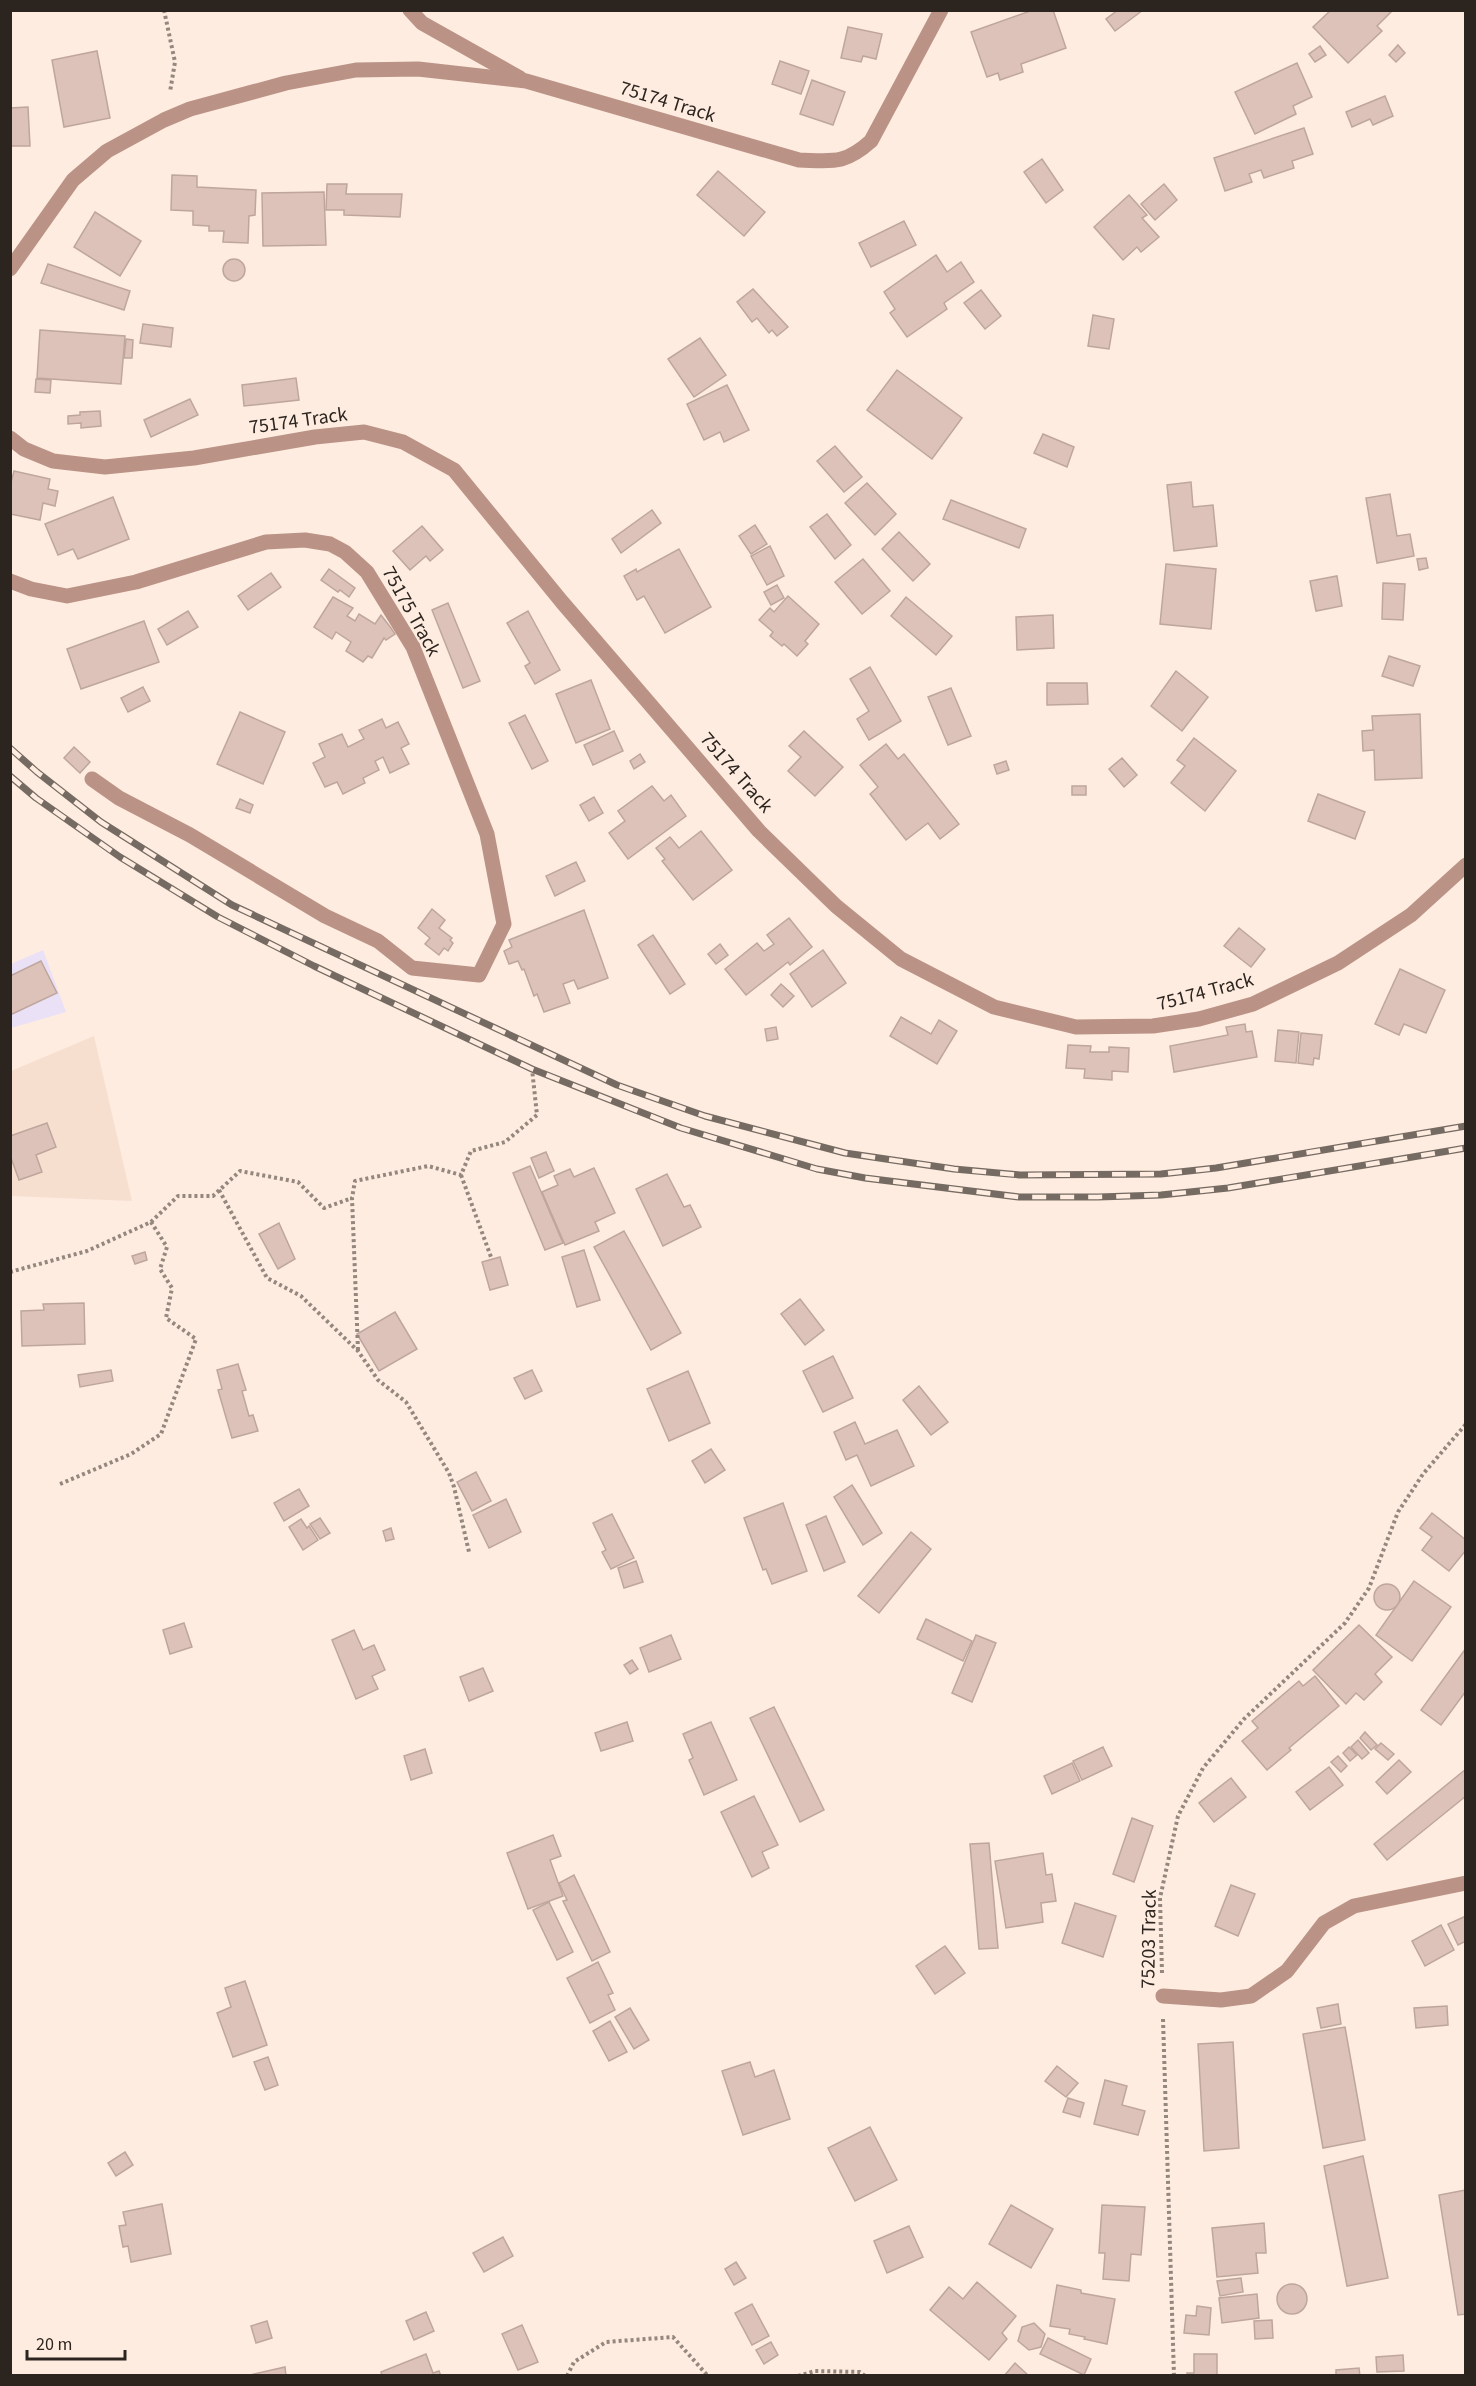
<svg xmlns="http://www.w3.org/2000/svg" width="1476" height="2386" viewBox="0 0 1476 2386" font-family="'Source Sans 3',sans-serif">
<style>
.commercial{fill:#eae1f7}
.built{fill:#f7dfd0}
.building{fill:#dcc2b9;stroke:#bfa69d;stroke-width:1.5}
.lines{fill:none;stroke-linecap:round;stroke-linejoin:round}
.path{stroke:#94877e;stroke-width:4;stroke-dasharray:3 3;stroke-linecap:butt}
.minor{stroke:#ba9386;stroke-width:15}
.rail-casing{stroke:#766b62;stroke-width:7}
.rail{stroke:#feece0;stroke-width:4.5;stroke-dasharray:14;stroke-linecap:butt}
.labels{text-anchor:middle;stroke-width:4.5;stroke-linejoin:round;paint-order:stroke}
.street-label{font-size:20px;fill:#2c241e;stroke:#feece0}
</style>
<rect width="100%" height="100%" fill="#feece0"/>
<path class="commercial" d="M43,950L66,1012L11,1028V964Z"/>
<path class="built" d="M94,1036L132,1201L11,1196V1071Z"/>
<g class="building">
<path d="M1033,10H1053L1066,48L1021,64L1023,72L1000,80L998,73L987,77L971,32Z"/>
<path d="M1118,10H1143L1115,31L1106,19Z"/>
<path d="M1331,10H1393L1377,26L1382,31L1348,63L1313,27Z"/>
<path d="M848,27L882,34L876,59L863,56L861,62L841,58Z"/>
<path d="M1398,45L1405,53L1396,62L1389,55Z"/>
<path d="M1320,46L1326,55L1315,62L1309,54Z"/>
<path d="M97,51L110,118L64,127L52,60Z"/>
<path d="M780,61L809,71L801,94L772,84Z"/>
<path d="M1297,63L1312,97L1293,106L1296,114L1255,134L1235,92Z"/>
<path d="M812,80L845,92L833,125L800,114Z"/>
<path d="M1385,96L1393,116L1373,125L1370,119L1352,127L1346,112Z"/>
<path d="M28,107L30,146H10V108Z"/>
<path d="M1304,128L1313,154L1292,161L1294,168L1264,178L1261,170L1249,174L1252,182L1225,191L1214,158Z"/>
<path d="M1042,159L1063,190L1046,203L1024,172Z"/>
<path d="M718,171L765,212L744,236L697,195Z"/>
<path d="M172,175L197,176V187L256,190L255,215L249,216L248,243L223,242L224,231H209V226L193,225V211L171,210Z"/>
<path d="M327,184H347L346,194H402L400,217L344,215V210H326Z"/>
<path d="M1164,184L1177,200L1155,220L1141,204Z"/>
<path d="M324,192L326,245L263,246L262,193Z"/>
<path d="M1129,195L1147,215L1142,218L1159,237L1141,252L1137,247L1123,260L1094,227Z"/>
<path d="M95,212L141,241L120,276L74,247Z"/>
<path d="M904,221L916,245L871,267L859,243Z"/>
<path d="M936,255L947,272L961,262L974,282L944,303L947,309L907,337L890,313L895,309L884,292Z"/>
<circle cx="234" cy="270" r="11"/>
<path d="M48,264L130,291L124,310L41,283Z"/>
<path d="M753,289L788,327L777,336L772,330L769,333L757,318L752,322L737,302Z"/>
<path d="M981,290L1001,316L985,329L964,303Z"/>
<path d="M1093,315L1114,319L1109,349L1088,346Z"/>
<path d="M143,324L173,328L171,347L140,343Z"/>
<path d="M40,330L125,336L121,384L37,378Z"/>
<path d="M700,338L726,375L694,397L668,359Z"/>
<path d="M126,339L133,340L132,358H124Z"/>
<path d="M897,370L962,418L932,459L867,410Z"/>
<path d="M296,378L299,400L244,406L242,385Z"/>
<path d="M36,379L51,380L50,393L35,392Z"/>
<path d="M727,385L749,430L724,442L720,432L704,440L687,404Z"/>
<path d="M190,399L198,415L151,437L144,420Z"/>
<path d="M100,411L101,426L81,428V423L68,424V416L80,415V412Z"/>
<path d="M1043,434L1074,447L1067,467L1034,453Z"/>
<path d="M835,446L862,477L844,492L817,461Z"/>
<path d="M14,471L50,479L48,489L58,491L55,506L43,503L40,520L10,514V486Z"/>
<path d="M1191,482L1193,507L1213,505L1217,546L1174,551L1167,485Z"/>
<path d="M867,483L896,514L875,535L845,503Z"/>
<path d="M1390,494L1397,536L1410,534L1414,556L1377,563L1366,498Z"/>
<path d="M113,497L129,539L78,559L73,549L58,555L45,524Z"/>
<path d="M951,500L1026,529L1019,548L943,519Z"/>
<path d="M652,510L661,523L621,553L612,539Z"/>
<path d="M827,514L851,545L835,559L810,527Z"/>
<path d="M755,525L767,544L751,554L739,536Z"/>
<path d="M422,526L443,550L430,561L426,556L410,570L393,551Z"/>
<path d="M899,532L930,564L913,581L882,549Z"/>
<path d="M770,546L784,576L767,585L751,556Z"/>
<path d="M679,549L711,607L665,633L644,596L637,600L624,576L636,569L637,572Z"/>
<path d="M1426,558L1428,568L1419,570L1417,559Z"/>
<path d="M863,559L890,591L862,614L835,582Z"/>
<path d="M1166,564L1216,569L1211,629L1160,624Z"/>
<path d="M329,569L355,588L349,597L340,590L338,592L321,580Z"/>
<path d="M271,573L281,587L248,610L238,596Z"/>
<path d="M1337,576L1342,606L1316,611L1310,581Z"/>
<path d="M1383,583L1405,584L1403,620L1382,619Z"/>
<path d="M777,585L784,598L771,605L764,592Z"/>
<path d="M788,596L819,624L805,641L808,644L797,656L784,644L782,646L770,636L773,632L759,620L770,608L774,612Z"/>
<path d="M333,597L353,608L347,616L355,621L359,614L375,624L381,615L391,628L395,634L386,640L384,638L372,658L368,656L363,662L346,651L351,642L336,632L332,639L314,627Z"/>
<path d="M906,597L952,636L936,655L891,616Z"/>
<path d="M448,603L480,681L463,688L432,610Z"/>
<path d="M188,611L198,627L167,645L158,629Z"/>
<path d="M528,611L560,670L535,684L525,666L530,663L507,623Z"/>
<path d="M1053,615L1054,648L1017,650L1016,617Z"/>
<path d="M144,621L159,662L81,689L67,649Z"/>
<path d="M1389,656L1420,666L1413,686L1382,676Z"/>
<path d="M870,667L901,721L869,740L857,719L869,711L850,679Z"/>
<path d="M1176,671L1208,697L1182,731L1151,706Z"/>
<path d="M591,680L610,729L576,743L556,694Z"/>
<path d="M1047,683H1087L1088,704L1047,705Z"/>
<path d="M143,687L150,701L128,712L121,698Z"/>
<path d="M951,688L971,736L948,745L928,697Z"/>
<path d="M240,712L285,732L263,784L217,764Z"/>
<path d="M1420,714L1422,778L1375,780L1374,750L1363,751L1362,731L1373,730L1372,716Z"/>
<path d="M525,715L548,761L532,769L509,723Z"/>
<path d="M382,719L386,728L398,722L409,744L401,748L409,764L390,773L383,757L375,761L379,770L363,778L365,783L343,794L337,782L325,787L313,763L325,757L319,744L342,734L348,747L364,739L359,730Z"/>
<path d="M614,731L623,751L593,765L584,745Z"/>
<path d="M804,731L843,767L815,796L788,771L801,757L789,746Z"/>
<path d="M1194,738L1236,771L1205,811L1171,783L1185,766L1177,760Z"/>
<path d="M886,744L898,759L904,754L959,824L940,839L928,823L906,840L870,794L878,787L860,765Z"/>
<path d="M74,747L90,762L80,773L64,758Z"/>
<path d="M640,754L645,762L634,769L630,761Z"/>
<path d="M1122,758L1137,775L1124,787L1109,769Z"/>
<path d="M1006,761L1009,770L997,774L994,765Z"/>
<path d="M652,786L664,801L671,795L686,816L628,859L609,833L625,821L618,811Z"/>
<rect x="1072" y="786" width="14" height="9"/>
<path d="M1318,794L1365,812L1355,839L1308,821Z"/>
<path d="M594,797L603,813L589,821L580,805Z"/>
<path d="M240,799L253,805L250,813L236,808Z"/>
<path d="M701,831L732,870L693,900L662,861L665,859L656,848L670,837L679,848Z"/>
<path d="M576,862L585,881L555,896L546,876Z"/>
<path d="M432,909L445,920L439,928L452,938L450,940L453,943L448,951L444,948L439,955L425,944L430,938L418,928Z"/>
<path d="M584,910L608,978L578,989L574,980L563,984L570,1003L544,1012L537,994L534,996L524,969L522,970L518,961L509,964L504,951L512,947L509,940Z"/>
<path d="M789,918L812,947L790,965L788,962L746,995L725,969L757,943L764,951L774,944L767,935Z"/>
<path d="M1239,928L1265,949L1251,967L1224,946Z"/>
<path d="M653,935L685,984L670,994L638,945Z"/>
<path d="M720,944L728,955L716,964L708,954Z"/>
<path d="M823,950L846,983L812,1007L790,974Z"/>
<path d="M41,961L57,993L10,1015V976Z"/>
<path d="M1400,969L1445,990L1426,1033L1404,1024L1399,1035L1375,1024Z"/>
<path d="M781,984L794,996L783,1007L771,995Z"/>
<path d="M901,1017L931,1034L939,1020L957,1031L937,1064L890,1036Z"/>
<path d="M1245,1024L1246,1032L1252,1031L1257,1057L1174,1072L1170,1046L1228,1035L1226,1027Z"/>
<path d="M776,1027L778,1039L767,1041L765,1029Z"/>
<path d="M1278,1030L1299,1032L1296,1063L1275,1061Z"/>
<path d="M1301,1033L1322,1035L1319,1059L1314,1058L1313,1065L1298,1063Z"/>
<path d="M1068,1045L1091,1046L1090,1052H1109V1047L1129,1048L1128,1072L1112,1071V1080L1084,1078L1085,1069L1066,1068Z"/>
<path d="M47,1123L56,1147L36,1155L42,1172L19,1180L10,1155V1136Z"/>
<path d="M546,1152L554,1171L539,1178L531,1158Z"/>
<path d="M530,1166L563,1243L545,1250L513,1173Z"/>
<path d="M594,1168L615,1213L595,1222L599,1231L565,1245L542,1192L558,1185L554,1176L570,1169L574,1177Z"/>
<path d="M667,1174L684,1207L690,1205L701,1227L663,1246L636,1189Z"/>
<path d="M279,1223L295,1259L278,1269L259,1234Z"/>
<path d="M624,1231L681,1333L651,1350L594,1247Z"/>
<path d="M584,1250L600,1300L577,1307L562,1257Z"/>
<path d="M145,1252L147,1260L135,1264L132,1256Z"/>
<path d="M500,1257L508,1285L490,1290L482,1262Z"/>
<path d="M800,1299L824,1330L805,1345L781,1314Z"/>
<path d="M84,1303L85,1344L22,1346L21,1311L44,1310L43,1304Z"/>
<path d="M395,1312L417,1349L379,1371L357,1334Z"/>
<path d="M833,1356L853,1398L823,1412L803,1371Z"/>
<path d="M238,1364L246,1390L242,1391L249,1416L253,1415L258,1431L232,1438L218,1390L222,1389L217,1370Z"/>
<path d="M111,1370L113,1381L80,1387L78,1375Z"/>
<path d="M532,1370L542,1391L525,1399L514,1378Z"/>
<path d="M688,1371L710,1423L669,1441L647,1389Z"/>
<path d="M919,1386L948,1422L931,1435L903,1400Z"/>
<path d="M855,1422L865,1444L897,1430L914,1466L871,1486L857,1455L846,1460L834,1432Z"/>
<path d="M711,1449L725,1470L705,1483L692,1461Z"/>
<path d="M476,1472L491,1501L472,1511L457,1482Z"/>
<path d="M852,1485L882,1533L863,1545L834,1497Z"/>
<path d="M299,1489L309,1506L284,1521L274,1503Z"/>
<path d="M506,1499L521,1532L489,1548L473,1515Z"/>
<path d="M783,1503L807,1571L772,1584L766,1569L763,1570L744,1518Z"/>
<path d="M1432,1513L1466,1540V1550L1449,1571L1422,1550L1432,1537L1420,1528Z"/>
<path d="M612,1514L634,1558L611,1569L602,1552L606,1550L593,1523Z"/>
<path d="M826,1516L845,1562L824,1571L806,1525Z"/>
<path d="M320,1518L330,1533L320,1539L310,1524Z"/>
<path d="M301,1519L307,1528L309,1526L318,1540L303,1550L289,1527Z"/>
<path d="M391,1528L394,1539L386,1541L383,1531Z"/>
<path d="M911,1532L931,1549L879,1613L858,1596Z"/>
<path d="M636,1561L643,1582L624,1588L618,1568Z"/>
<path d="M1414,1581L1451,1607L1412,1661L1376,1635Z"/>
<circle cx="1387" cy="1597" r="13"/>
<path d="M926,1619L972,1641L963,1661L917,1639Z"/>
<path d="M184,1623L192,1647L170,1654L163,1630Z"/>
<path d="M1359,1625L1392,1657L1375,1674L1382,1682L1364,1700L1356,1693L1346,1704L1313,1670Z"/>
<path d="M354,1630L363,1650L374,1645L385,1670L372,1676L378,1689L356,1699L332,1640Z"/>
<path d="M671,1635L681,1659L649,1672L640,1648Z"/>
<path d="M976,1635L996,1643L972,1702L952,1693Z"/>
<path d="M1466,1648V1691L1441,1725L1421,1710Z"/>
<path d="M632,1660L638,1669L630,1674L624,1665Z"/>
<path d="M483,1668L493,1691L469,1701L460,1677Z"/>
<path d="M1315,1676L1339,1706L1289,1748L1291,1750L1267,1770L1242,1741L1258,1728L1252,1721L1299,1681L1303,1686Z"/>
<path d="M774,1707L824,1810L800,1822L750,1718Z"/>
<path d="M627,1722L633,1741L601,1751L595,1733Z"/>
<path d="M711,1722L737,1780L704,1795L689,1760L693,1758L683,1734Z"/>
<path d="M1365,1732L1377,1745L1371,1750L1360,1738Z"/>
<path d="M1358,1740L1369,1753L1362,1759L1351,1747Z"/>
<path d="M1381,1743L1394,1754L1388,1760L1375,1749Z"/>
<path d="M1103,1747L1112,1766L1082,1780L1073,1761Z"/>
<path d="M1349,1747L1357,1755L1350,1761L1343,1753Z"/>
<path d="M425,1749L432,1773L411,1780L404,1756Z"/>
<path d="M1338,1756L1347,1766L1341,1772L1331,1762Z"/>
<path d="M1399,1760L1411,1772L1387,1794L1376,1782Z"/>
<path d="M1072,1763L1080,1781L1052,1794L1044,1776Z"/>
<path d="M1329,1767L1343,1785L1310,1810L1296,1792Z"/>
<path d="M1466,1769V1796L1387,1860L1374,1844Z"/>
<path d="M1231,1778L1246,1797L1214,1822L1199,1803Z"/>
<path d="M754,1796L778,1845L762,1852L769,1868L752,1877L721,1812Z"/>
<path d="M1132,1818L1153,1826L1134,1882L1113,1874Z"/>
<path d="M553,1835L561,1856L550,1860L563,1896L528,1909L507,1853Z"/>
<path d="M989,1843L998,1948L979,1949L970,1844Z"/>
<path d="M1043,1853L1046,1875L1052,1874L1056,1901L1041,1903L1043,1922L1006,1928L995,1861Z"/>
<path d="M574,1875L610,1952L592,1961L563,1901L567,1900L559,1883Z"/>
<path d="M1231,1885L1255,1894L1238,1936L1215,1926Z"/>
<path d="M549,1902L573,1952L557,1960L533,1910Z"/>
<path d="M1075,1903L1116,1916L1103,1957L1062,1943Z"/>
<path d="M1466,1916V1941L1458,1945L1448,1924Z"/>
<path d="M1441,1925L1454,1950L1425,1966L1412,1941Z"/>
<path d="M945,1946L965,1973L935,1994L916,1966Z"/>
<path d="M598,1962L613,1993L608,1995L615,2010L590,2023L567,1978Z"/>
<path d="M245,1981L267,2045L233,2057L217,2013L231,2007L225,1988Z"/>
<path d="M1338,2004L1341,2024L1321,2028L1317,2008Z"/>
<path d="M1447,2006L1448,2025L1416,2028L1414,2008Z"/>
<path d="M630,2008L649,2040L634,2049L615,2017Z"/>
<path d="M610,2021L627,2052L609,2061L593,2031Z"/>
<path d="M1345,2027L1365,2140L1323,2148L1303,2034Z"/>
<path d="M1233,2042L1239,2148L1204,2151L1198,2044Z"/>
<path d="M268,2057L278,2085L265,2090L254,2062Z"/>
<path d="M750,2062L755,2077L774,2070L790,2119L743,2135L722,2071Z"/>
<path d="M1057,2066L1078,2083L1066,2097L1045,2081Z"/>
<path d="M1105,2080L1127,2086L1122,2105L1145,2111L1138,2135L1094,2124Z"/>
<path d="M1068,2098L1084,2103L1080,2117L1063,2112Z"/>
<path d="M870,2127L897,2180L855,2201L828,2148Z"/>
<path d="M125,2152L133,2165L116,2176L108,2163Z"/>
<path d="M1363,2156L1388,2278L1347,2286L1324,2166Z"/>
<path d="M1466,2190V2314L1458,2315L1439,2195Z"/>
<path d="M162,2204L171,2254L131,2262L128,2246L123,2247L119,2226L126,2225L123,2212Z"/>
<path d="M1011,2205L1053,2229L1031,2268L989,2244Z"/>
<path d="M1102,2205L1145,2207L1141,2255L1131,2254L1129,2281L1103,2279L1105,2253H1099Z"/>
<path d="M1264,2223L1266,2253H1256L1258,2273L1217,2277L1212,2228Z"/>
<path d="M909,2226L923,2257L887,2273L874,2241Z"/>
<path d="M503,2237L513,2256L484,2272L473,2253Z"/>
<path d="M736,2262L746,2278L734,2285L725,2269Z"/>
<path d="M1241,2278L1243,2292L1220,2296L1217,2281Z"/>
<path d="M977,2282L1016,2316L1002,2333L1007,2339L989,2360L930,2310L949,2287L963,2299Z"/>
<circle cx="1292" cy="2299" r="15"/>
<path d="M1057,2285L1081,2290V2293L1115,2299L1107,2344L1084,2339L1085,2337L1069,2334L1070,2329L1050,2326Z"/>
<path d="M1257,2294L1259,2318L1222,2323L1219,2298Z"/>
<path d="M752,2304L769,2336L752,2345L735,2313Z"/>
<path d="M1197,2306L1211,2308L1209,2335L1184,2333L1186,2315L1196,2316Z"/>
<path d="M426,2312L434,2331L414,2340L406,2321Z"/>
<path d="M1272,2320L1273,2338L1255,2339L1254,2321Z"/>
<path d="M267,2321L272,2338L256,2343L251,2326Z"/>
<path d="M1034,2323L1045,2334L1041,2347L1029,2350L1018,2341L1022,2327Z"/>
<path d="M522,2325L538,2362L518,2370L502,2334Z"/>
<path d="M1048,2338L1091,2359L1084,2375L1040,2354Z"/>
<path d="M771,2342L778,2355L764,2364L756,2350Z"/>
<path d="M426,2354L433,2373L439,2371L441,2376H382L381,2372Z"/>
<path d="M1194,2354H1217V2376H1187V2373H1194Z"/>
<path d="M1403,2355L1404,2371L1377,2372L1376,2357Z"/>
<path d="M1015,2363L1029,2376H1004Z"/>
<path d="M285,2367L286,2376H250V2375Z"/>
<path d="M1359,2368L1360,2376H1336V2370Z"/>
</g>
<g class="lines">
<g class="path">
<path d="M164,10L175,62L170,92"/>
<path d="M461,1175L491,1257"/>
<path d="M219,1190L267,1278L301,1296L358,1351L378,1380L406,1402L449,1473L454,1487L469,1552"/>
<path d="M10,1272L87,1251L151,1222L178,1196H213L240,1171L298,1182L324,1208L352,1198"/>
<path d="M358,1350L352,1198L355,1181L428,1166L461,1175L471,1151L505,1142L537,1115L532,1069"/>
<path d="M60,1484L131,1454L161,1434L196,1339L166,1318L172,1288L160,1269L167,1247L151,1222"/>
<path d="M1162,1973L1160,1898L1178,1816L1203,1768L1244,1719L1345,1623L1369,1588L1398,1512L1423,1474L1466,1424"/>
<path d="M1163,2019L1174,2376"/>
<path d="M567,2376L574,2362L606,2342L673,2337L708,2376"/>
<path d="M798,2376L815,2371L860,2372L865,2376"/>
</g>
<g class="minor">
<path d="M410,10L422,23L520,78"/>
<path d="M10,269L73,180L107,151L164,120L190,109L286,83L356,70L418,69L526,81L799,160C833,161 844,165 871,141L941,10"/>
<path d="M10,438L24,449L53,461L105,467L194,458L315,437L364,432L403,442L454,470L562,602L759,831L836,906L901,959L994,1007L1076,1027L1153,1026L1199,1019L1253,1004L1338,963L1411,915L1466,865"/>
<path d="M10,581L31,589L67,596L136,582L266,542L305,540L330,544L345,552L367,572L413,647L487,834L504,924L479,975L412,968L378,941L325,916L190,835L119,798L92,779"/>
<path d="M1163,1996L1221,2000L1251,1996L1287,1971L1324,1923L1354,1906L1466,1883"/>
</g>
<defs>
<g id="rail">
<path d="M10,748L37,772L101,822L232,905L617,1085L705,1116L845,1153L954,1169L1020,1175L1161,1174L1216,1168L1466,1126"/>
<path d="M10,776L36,798L120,857L218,917L314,966L532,1069L681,1128L817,1169L865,1178L1019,1197H1098L1161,1195L1228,1188L1466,1148"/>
</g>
</defs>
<use href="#rail" class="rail-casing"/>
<use href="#rail" class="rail"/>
</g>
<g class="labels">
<g class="street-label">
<text transform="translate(668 101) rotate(17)" y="7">75174 Track</text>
<text transform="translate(298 420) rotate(-8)" y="7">75174 Track</text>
<text transform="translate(412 611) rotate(61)" y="7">75175 Track</text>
<text transform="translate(737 772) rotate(49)" y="7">75174 Track</text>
<text transform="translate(1205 991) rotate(-15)" y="7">75174 Track</text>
<text transform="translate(1148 1939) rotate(-89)" y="7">75203 Track</text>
</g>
</g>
<rect width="1476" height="2386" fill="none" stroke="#2c241e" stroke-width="24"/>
<path d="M27 2350v9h98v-9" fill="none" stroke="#2c241e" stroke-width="3"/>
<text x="36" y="2350" font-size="18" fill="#2c241e" stroke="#feece0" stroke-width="4.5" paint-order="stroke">20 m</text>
</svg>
